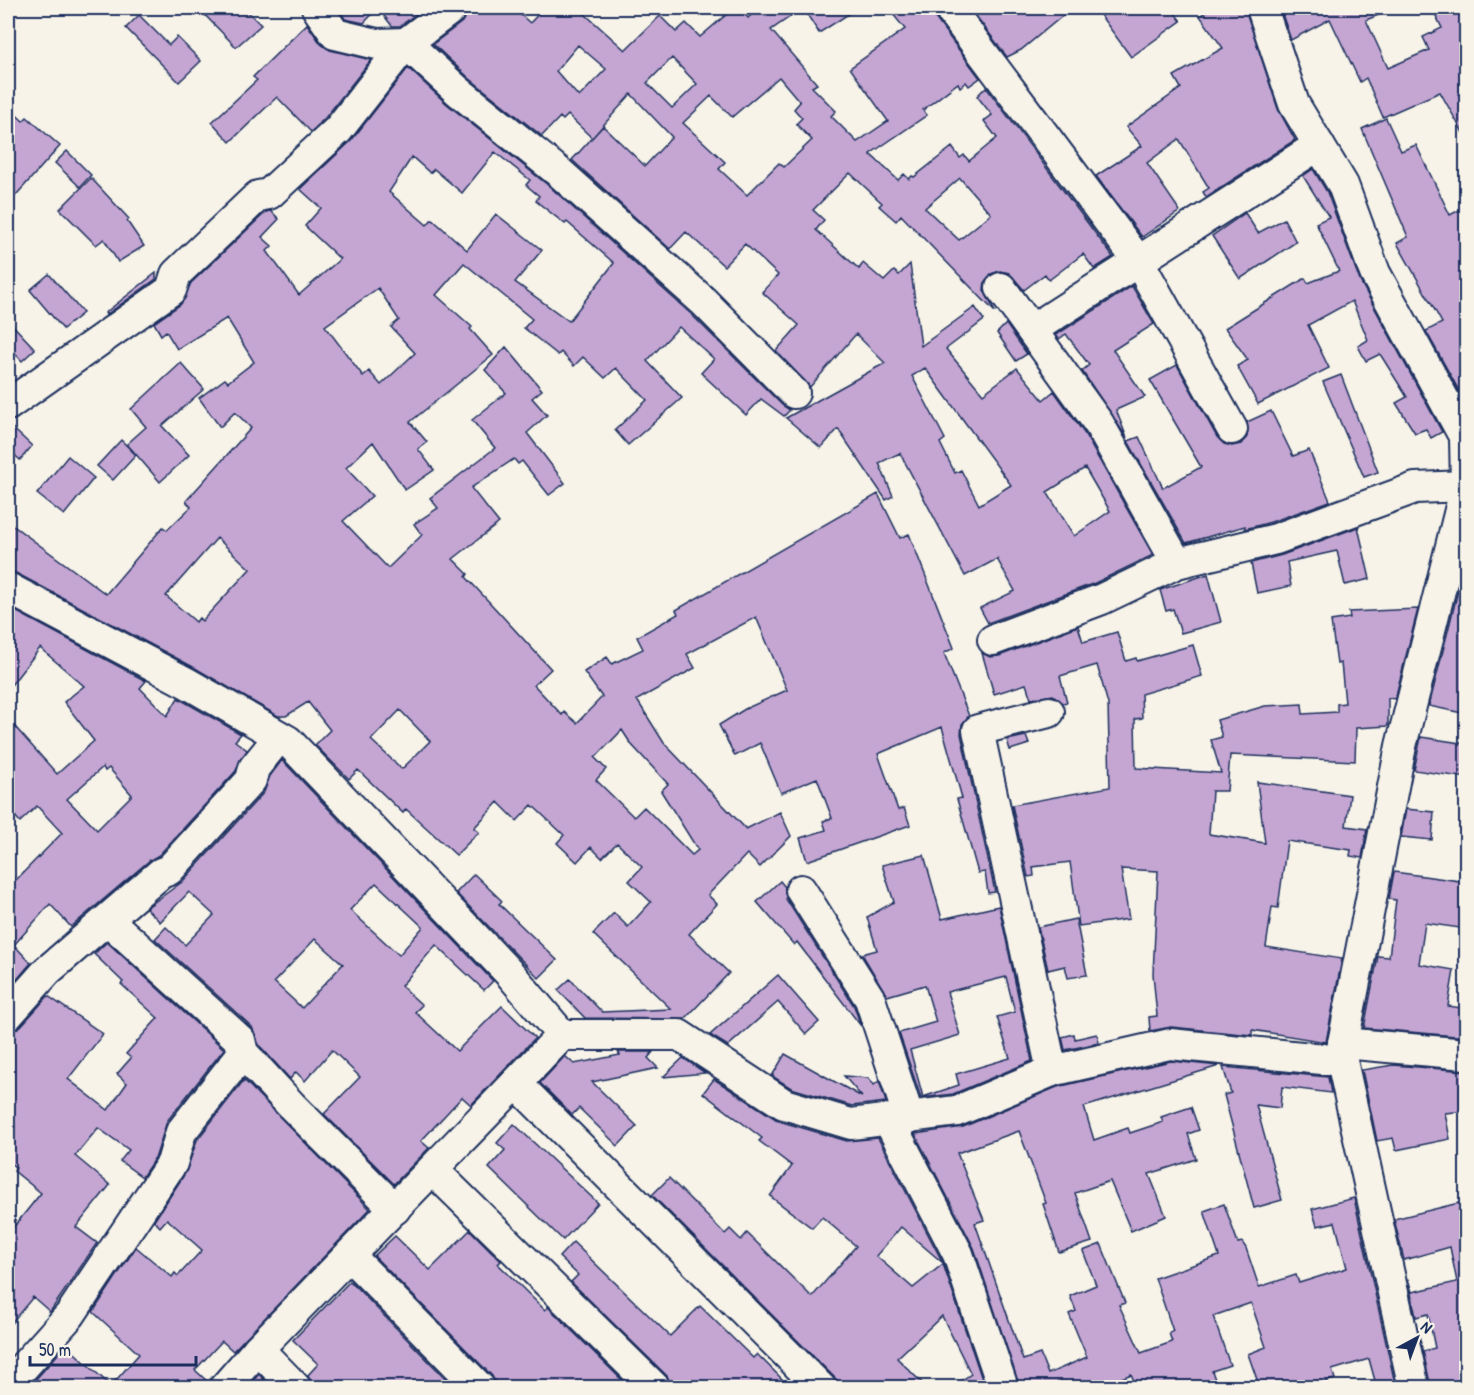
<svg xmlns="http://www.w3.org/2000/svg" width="1474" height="1395" viewBox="0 0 1474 1395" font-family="'Patrick Hand',sans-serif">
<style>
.building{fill:#c5a6d2;stroke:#1b2f5e;stroke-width:1.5;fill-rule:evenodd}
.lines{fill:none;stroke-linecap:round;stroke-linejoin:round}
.minor-casing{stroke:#1b2f5e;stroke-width:34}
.minor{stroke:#f7f3e8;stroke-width:30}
</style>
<rect width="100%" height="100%" fill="#f7f3e8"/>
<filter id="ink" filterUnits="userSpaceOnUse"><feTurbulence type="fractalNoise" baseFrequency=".0167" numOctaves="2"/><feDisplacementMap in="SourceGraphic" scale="12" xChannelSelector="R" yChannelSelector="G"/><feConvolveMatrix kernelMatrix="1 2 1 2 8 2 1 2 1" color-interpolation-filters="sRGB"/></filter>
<g filter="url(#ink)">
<g class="building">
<path d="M198,8H244L261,25L236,47Z"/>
<path d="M338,8H424L400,26H392L378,8L364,23L345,19Z"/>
<path d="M469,8H513L530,23L544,8H578L625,50L660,16L676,32L686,23L700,37L734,8H739L748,18L759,8H858L819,33L803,8L771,30L817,84L812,87L836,111L831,116L857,142L888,121L850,68L905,29L888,8H932L935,18L980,78L969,86L966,82L960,87L958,83L923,110L927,115L870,154L898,180L904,174L909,179L912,176L914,177L952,147L960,158L964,155L969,161L997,138L984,121L992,115L977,96L986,87L1113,257L1094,269L1083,254L1049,280L1045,274L1024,290L1009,273L1000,271L991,274L985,281L984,290L995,312L901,215L896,221L879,206L882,203L850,173L813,210L824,220L816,230L859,269L863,263L884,281L894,271L899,275L910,264L921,346L975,307L984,320L946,349L983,394L1017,368L1043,400L1054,391L1084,433L1153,555L1095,583L988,623L980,608L1015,591L997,559L965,576L900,453L879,463L893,496L886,500L838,429L821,448L786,418L885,363L856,334L810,387L776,351L799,325L762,292L778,275L745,244L724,266L686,232L670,249L572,160L603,126L645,166L672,137L631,94L592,138L568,115L563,120L560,117L542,136L469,78L433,44L462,22ZM578,45L606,69L579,97L556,71ZM672,58L697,84L672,108L647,83ZM779,77L800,102L794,109L802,118L796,124L812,140L784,167L779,163L747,195L719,169L725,162L683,123L711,96L732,117ZM960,178L991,214L959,240L925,208ZM925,368L1011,485L979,505L961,470L955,473L940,443L945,439L912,376ZM1085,468L1110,511L1074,536L1047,492Z"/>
<path d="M970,8H1072L1021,50L1007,57Z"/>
<path d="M1095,8H1171L1181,21L1131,57Z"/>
<path d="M1211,8H1245L1278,109L1295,140L1206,197L1203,192L1209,188L1179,139L1147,163L1180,211L1142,237L1096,176L1142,146L1126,127L1181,88L1174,76L1223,48L1200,16Z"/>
<path d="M1280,8H1396L1366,20L1388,68L1429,50L1423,37L1442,28L1432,8H1467V140L1440,92L1383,117L1366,78L1360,82L1330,19L1291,40Z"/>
<path d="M139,15L169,45L177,37L201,61L179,82L126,28Z"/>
<path d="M307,24L321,44L330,50L371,60L325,118L311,132L277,97L230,142L212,122L257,80L253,77Z"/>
<path d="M408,68L447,104L549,186L691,314L782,405L790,410L784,416L761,399L746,415L701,373L714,359L679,327L647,361L682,398L628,445L615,430L647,400L616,368L605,378L583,357L574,366L561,352L558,355L524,328L532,319L464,263L436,295L472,327L470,329L493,355L410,422L427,442L418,449L434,470L405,490L373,442L346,468L372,496L343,521L388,568L422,535L414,524L438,508L430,498L495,448L472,420L506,393L485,370L506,347L542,390L532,398L547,415L527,433L565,483L549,495L522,461L518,464L514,459L471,488L499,523L453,559L468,574L466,577L551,669L534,685L562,715L564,712L577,723L602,697L584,672L607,657L612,664L643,649L637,637L678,614L676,610L878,494L900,538L909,534L954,648L944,653L969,716L962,724L961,734L995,892L988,893L985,872L978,873L957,799L962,798L942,727L878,754L898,810L904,808L910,825L807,861L800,838L826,830L823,821L832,818L817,778L781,793L760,743L735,756L719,725L745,709L787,690L756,617L687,654L695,668L637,700L664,743L746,829L780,812L791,836L760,867L747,854L708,895L717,904L689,934L729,973L685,1019L585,1018L558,990L570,979L602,1012L671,1009L593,934L614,913L628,927L651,902L629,881L642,867L617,843L602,858L591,847L577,862L557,843L564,835L532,805L517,821L498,802L474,828L479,832L456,855L406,809L403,813L358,770L349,779L315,745L330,730L308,702L286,716H278L195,668L16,573L8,571V522L106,594L163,527L167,530L191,507L186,501L251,428L235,412L220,427L199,398L225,379L228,382L254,362L227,318L177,349L166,331L161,335L154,323L181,304L191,283L266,212L271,211L279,219L262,237L272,246L267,251L299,295L340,259L305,226L321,208L300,189L351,141ZM495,152L530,180L526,185L539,196L536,201L565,224L567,222L614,263L569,321L515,282L542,250L496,214L467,250L432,219L427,225L389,192L412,157L430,173L434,169L462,193ZM378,288L399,320L391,327L415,353L381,385L369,371L363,376L325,326ZM217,538L250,569L202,621L199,618L196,622L166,596ZM400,710L430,741L402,769L371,740ZM622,730L631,744L668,784L661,791L698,850L692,855L644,807L634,817L596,780L606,769L595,758Z"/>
<path d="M8,107L23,121L27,117L60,146L8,204Z"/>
<path d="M1386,118L1401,151L1416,145L1450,215L1467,206V405L1426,331L1442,323L1397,243L1408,237L1362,129Z"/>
<path d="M67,151L91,175L80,187L55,163Z"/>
<path d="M1313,169L1327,192L1360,281L1442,432L1431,438L1426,429L1415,433L1396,403L1407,397L1380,354L1366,361L1358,346L1368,340L1352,301L1308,325L1329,368L1258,404L1237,366L1248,360L1225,328L1305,278L1308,283L1339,271L1316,223L1329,217L1303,176Z"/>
<path d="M91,178L129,219L127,221L144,246L118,262L104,239L96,245L60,209Z"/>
<path d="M1245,213L1258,233L1284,219L1296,242L1240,279L1212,236Z"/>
<path d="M156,273V279L106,315L105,313Z"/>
<path d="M49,274L83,313L63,329L30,290Z"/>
<path d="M1132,286L1154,324L1113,350L1145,397L1116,410L1127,438L1082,371L1089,365L1066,334L1059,339L1056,335Z"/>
<path d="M8,320L35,349L22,361L8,346Z"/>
<path d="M1006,324L1027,354L1016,361L997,333Z"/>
<path d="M181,363L204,389L162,426L189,455L160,482L127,444L146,427L131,409Z"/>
<path d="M1177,365L1217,437L1224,444L1232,446L1241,444L1247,437V422L1271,411L1293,456L1309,450L1330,501L1271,522L1245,529V526L1186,543L1128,441L1139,437L1163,488L1201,467L1150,380Z"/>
<path d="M1341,375L1378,472L1364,477L1323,382Z"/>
<path d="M8,424L32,446L20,460L8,449Z"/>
<path d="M121,440L136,455L113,480L97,466Z"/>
<path d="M68,456L94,478L64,515L37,494Z"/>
<path d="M1358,527L1370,579L1345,585L1337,551L1287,562L1291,586L1257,593L1251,563L1282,555Z"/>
<path d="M1467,555V714L1429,706Z"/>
<path d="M1208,574L1221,622L1181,633L1173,609L1166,611L1160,590Z"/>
<path d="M8,607L146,681L140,688L167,716L178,698L241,734L235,741L247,750L235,772L159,855L150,860L71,927L50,904L14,945L31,963L8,990V872L16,880L62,833L37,806L20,822L8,808V719L57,774L94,741L64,702L84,686L40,648L8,689ZM103,767L105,771L109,768L132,795L97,830L67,799Z"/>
<path d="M1418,609L1395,699L1388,698V726L1356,728L1355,761L1230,755L1227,791H1212L1209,834L1265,843L1257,782L1350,795L1346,826L1367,829L1362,858L1350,856L1351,850L1287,841L1278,908L1272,907L1266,947L1342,959L1326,1042L1252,1030V1035L1171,1027L1150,1031L1149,1017L1157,1016L1153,974L1158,871L1121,869L1129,919L1079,926L1070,862L1033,867L1034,876L1028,877L1012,805L1110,787L1108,704L1097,665L1060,676L1067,702L1063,703L1053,695L1031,699L1026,684L994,694L982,653L990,657L999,656L1078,626L1083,642L1117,632L1126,661L1136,658L1137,661L1193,645L1202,676L1141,694L1142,718L1135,719L1136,768L1221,773L1211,740L1222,737L1217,720L1265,706L1302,704L1303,714L1337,712V704L1345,703L1341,663L1337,664L1331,621L1350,618L1349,612Z"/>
<path d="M1026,736L1029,744L1010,750L1007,740Z"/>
<path d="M1421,737L1467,744V778L1414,770Z"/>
<path d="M282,760L493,981L484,990L436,945L401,986L422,1005L415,1012L457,1051L502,1006L535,1038L471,1105L462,1097L421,1141L429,1148L394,1184L324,1114L360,1077L332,1050L305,1081L296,1072L290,1079L259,1045L252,1027L155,939L166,927L185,945L214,915L189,892L160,922L146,908L182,882L264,792L270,776ZM376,883L423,927L399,955L350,910ZM315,939L343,964L302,1008L274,982Z"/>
<path d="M1406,809L1434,812L1432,840L1401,837Z"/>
<path d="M924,855L942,919L999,906L1032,1061L953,1094L921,1098L899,1033L936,1022L925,985L887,996L862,954L877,950L867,917L894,902L882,865ZM1006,977L1015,1012L997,1017L1010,1058L956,1074L959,1085L923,1097L910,1050L960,1035L947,992Z"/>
<path d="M1394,872L1467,882V929L1425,923L1419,964L1454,970L1448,1006L1467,1009V1037L1364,1028L1378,956L1389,957L1396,900L1389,899Z"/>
<path d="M474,874L502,901L499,904L557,960L539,978L456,893Z"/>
<path d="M780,881L785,887L786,899L854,1006L861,1026L797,942L794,945L757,902Z"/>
<path d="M1076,919L1087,975L1068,978L1065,966L1048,970L1038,927Z"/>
<path d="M107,942L224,1049L167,1121L156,1156L142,1177L120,1161L129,1150L98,1128L75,1156L110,1185L76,1227L97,1243L50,1312L33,1297L8,1327V1234L41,1193L14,1171L16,1168L8,1161V1032L21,1026L48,996L103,1034L68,1079L108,1110L127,1083L117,1074L131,1058L126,1054L158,1018L121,984L123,982L94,954Z"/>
<path d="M778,975L819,1022L806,1034L778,1002L728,1046L710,1035Z"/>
<path d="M1074,1034L1075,1039L1097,1034L1099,1043L1065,1050L1062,1037Z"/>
<path d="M618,1052H653L648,1058L658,1068L592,1082L637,1126L618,1146L579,1108L572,1115L540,1083L565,1056L574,1064L620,1055Z"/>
<path d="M785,1054L862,1097L844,1076L868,1078L874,1085L879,1081L886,1102L852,1106L791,1088L772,1076Z"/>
<path d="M683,1058L705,1073L663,1077Z"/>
<path d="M1171,1061L1219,1066L1084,1107L1094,1140L1128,1128L1130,1133L1163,1122L1161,1117L1191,1107L1199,1130L1188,1134L1196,1159L1149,1174L1166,1216L1131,1231L1110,1181L1075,1193L1092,1242L1059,1252L1043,1204L1046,1203L1019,1131L957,1153L984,1220L975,1223L1023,1360L1040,1354L1048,1374L1087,1357L1069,1314L1076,1311L1070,1296L1096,1285L1083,1251L1101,1244L1125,1303L1119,1305L1141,1353L1172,1342L1169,1333L1173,1331L1155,1278L1219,1256L1204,1211L1224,1204L1238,1243L1242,1242L1246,1248L1259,1287L1296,1275L1299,1283L1347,1268L1335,1222L1317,1226L1312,1209L1354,1198L1396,1388H1377L1369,1359L1332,1370L1335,1379L1304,1388H1260L1248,1354L1266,1347L1251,1303L1213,1316L1230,1365L1212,1371L1218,1388H1137L1131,1374L1099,1388H1020L974,1248L915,1134L963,1127L1057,1087Z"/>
<path d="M1393,1065L1467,1071V1111L1445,1113L1450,1139L1396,1150L1393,1138L1377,1141L1362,1070Z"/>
<path d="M1223,1067L1328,1077L1331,1093L1282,1087L1280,1108L1256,1105L1282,1200L1254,1208L1224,1095L1231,1093Z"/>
<path d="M714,1079L779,1121L847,1141L878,1138L943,1263L901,1227L876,1256L913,1288L943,1264L985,1388H950L971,1374L942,1316L897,1358L927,1388H845L652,1195L669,1178L725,1234L730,1229L741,1240L747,1233L812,1297L856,1246L822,1217L812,1228L770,1196L792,1166L759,1141L762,1138L703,1093Z"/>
<path d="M244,1080L370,1209L233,1351L222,1341L195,1370L208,1382L207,1388H28L66,1345L111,1386L139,1354L93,1312L136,1247L172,1277L175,1273L178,1276L202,1250L167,1219L160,1227L154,1221L186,1172L197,1140Z"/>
<path d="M514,1124L598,1203L563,1240L489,1168L505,1150L497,1143Z"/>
<path d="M1467,1201V1388H1431L1423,1351L1435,1348L1428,1314L1416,1317L1408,1279L1412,1292L1457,1282L1450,1247L1404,1260L1394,1219Z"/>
<path d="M470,1230L501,1261L498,1264L545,1310L548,1307L630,1388H497L492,1376L374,1256L395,1236L430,1270Z"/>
<path d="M573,1242L670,1336L700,1306L753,1358L757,1354L782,1379L773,1388H672L667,1376L571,1282L578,1275L559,1257Z"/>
<path d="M350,1281L455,1388H313L308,1375L318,1364L293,1340Z"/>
<path d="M259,1374L271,1388H247Z"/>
</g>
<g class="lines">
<defs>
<g id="minor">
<path d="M317,8L335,34L377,44L406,43L458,91L560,173L703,301L794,393"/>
<path d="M949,8L1139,262L1232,429"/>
<path d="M1262,8L1294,104L1343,185L1375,273L1465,438L1466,486L1401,746L1343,1043"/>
<path d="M1001,288L1099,424L1177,563"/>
<path d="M1033,329L1319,145"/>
<path d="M8,405L171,290L176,274L258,196L269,194L338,130L406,43L452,8"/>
<path d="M8,588L187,683L288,741L511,975L562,1035"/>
<path d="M993,640L1102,599L1177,563L1276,539L1415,488L1466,486"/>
<path d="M1049,712L978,730L1052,1071"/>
<path d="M801,890L870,999L909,1118"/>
<path d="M108,920L240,1040L243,1053L291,1105L395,1209"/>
<path d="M8,1015L47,971L161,873L169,870L251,780L254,768L279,737"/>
<path d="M1342,1061L1414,1388"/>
<path d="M889,1121L958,1254L1003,1388"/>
<path d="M433,1170L655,1388"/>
<path d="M350,1256L480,1388"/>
<path d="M258,1349L296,1388"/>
<path d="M8,1384L70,1315L172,1163L181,1132L243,1053"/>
<path d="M224,1388L258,1349L516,1083"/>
<path d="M821,1388L516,1083L562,1035H679L784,1104L851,1124L957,1111L1052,1071L1170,1044L1342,1061L1343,1043L1466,1054"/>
</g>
</defs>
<use href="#minor" class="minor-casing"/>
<use href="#minor" class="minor"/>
</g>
</g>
<rect width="1474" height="1395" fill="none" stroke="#f7f3e8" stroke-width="30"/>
<rect x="15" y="15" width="1444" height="1365" fill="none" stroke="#1b2f5e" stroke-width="2" filter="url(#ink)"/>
<g transform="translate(1417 1338) rotate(41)" stroke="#f7f3e8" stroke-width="4.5" paint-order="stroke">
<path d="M0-4.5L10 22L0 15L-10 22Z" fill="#1b2f5e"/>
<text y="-9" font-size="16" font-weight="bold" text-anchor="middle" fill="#1b2f5e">N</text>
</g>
<path d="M30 1356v9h166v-9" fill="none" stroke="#1b2f5e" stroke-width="3"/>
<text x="39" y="1356" font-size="18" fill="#1b2f5e" stroke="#f7f3e8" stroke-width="4.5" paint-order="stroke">50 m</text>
</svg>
